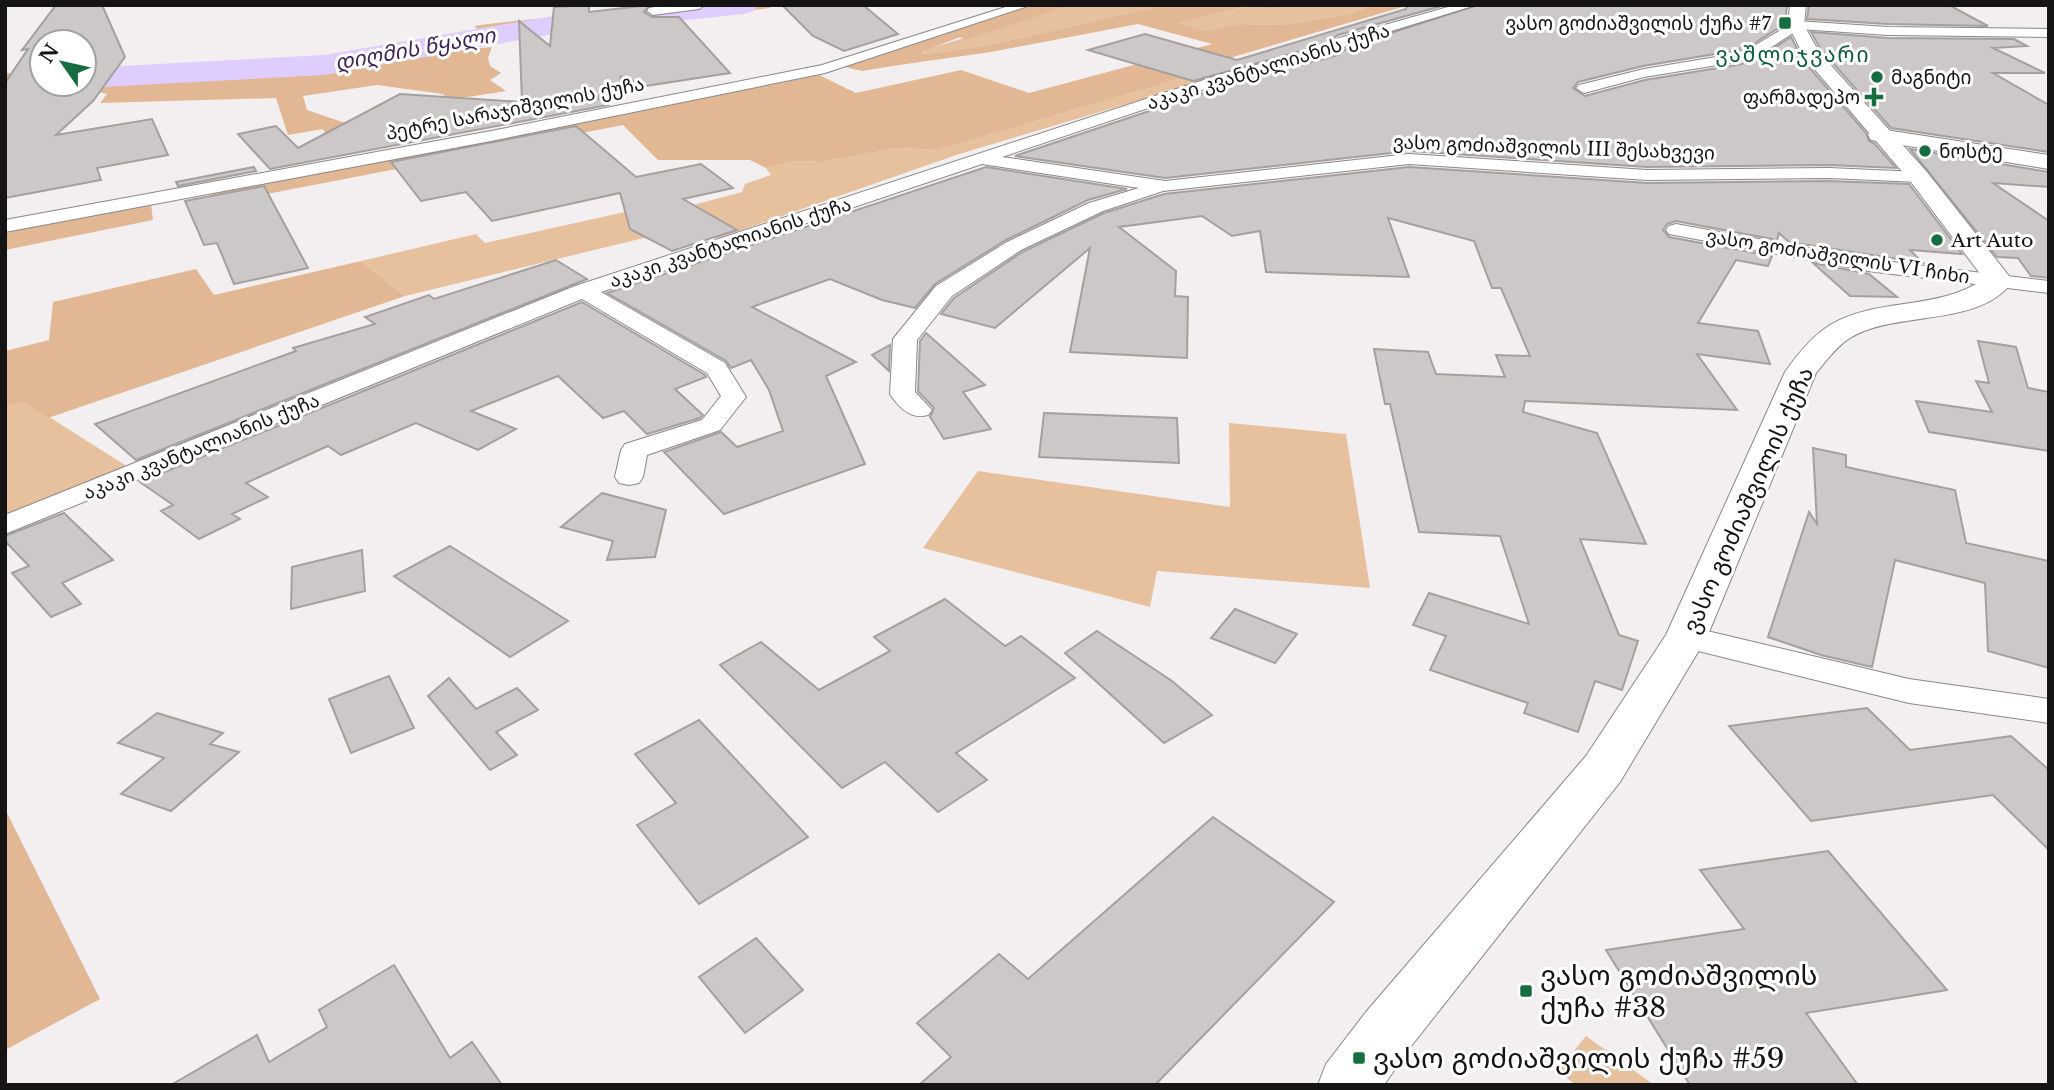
<svg xmlns="http://www.w3.org/2000/svg" width="2054" height="1090" viewBox="0 0 2054 1090" font-family="'Libre Baskerville','Noto Sans Georgian',serif">
<style>
.green{fill:#e7c09e}
.forest{fill:#e1b893}
.lines{fill:none;stroke-linecap:round;stroke-linejoin:round}
.river{fill:#decdfe;fill-rule:evenodd}
.building{fill:#ccc8c7;stroke:#a5a09f;stroke-width:2;fill-rule:evenodd}
.minor-casing{stroke:#8b8788;stroke-width:2}
.tertiary-casing{stroke:#8b8788;stroke-width:2}
.secondary-casing{stroke:#8b8788;stroke-width:2}
.minor{fill:#fff;fill-rule:evenodd}
.tertiary{fill:#fff;fill-rule:evenodd}
.secondary{fill:#fff;fill-rule:evenodd}
.poi-dot{fill:#166d40;stroke:#fff;stroke-width:2.5}
.labels{text-anchor:middle;stroke-width:6;stroke-linejoin:round;paint-order:stroke}
.far-poi-label{font-size:19px;fill:#151313;stroke:#fff;text-anchor:start}
.far-street-label{font-size:19px;fill:#151313;stroke:#fff}
.far-water-label{font-size:21px;font-style:italic;fill:#3a215a;stroke:#fff}
.far-quarter-label{font-size:21px;letter-spacing:2px;fill:#065b32;stroke:#fff}
.street-label{font-size:23px;fill:#151313;stroke:#fff}
.near-poi-label{font-size:28px;fill:#151313;stroke:#fff;text-anchor:start}
</style>
<rect width="100%" height="100%" fill="#f3eff0"/>
<g class="green">
<path d="M1071,5H1164L988,45L926,54L922,51Z"/>
<path d="M1280,5H1374L1348,14L1285,25L1237,24L1206,31L1175,23L1249,6L1273,9Z"/>
<path d="M1213,69L1227,74L959,154L719,238L693,226L405,296L361,261L476,234L485,243L674,201L682,208L742,192L745,184L771,175L766,168L795,161L822,162L897,148L938,150Z"/>
<path d="M24,401L128,467L5,516V406Z"/>
<path d="M1229,423L1346,434L1370,588L1157,571L1150,607L923,548L978,471L1230,507Z"/>
<path d="M1586,1036L1654,1085H1576L1558,1071Z"/>
</g>
<g class="forest">
<path d="M708,5H773L769,6L770,8L728,13L725,10L509,34L435,49L440,52L492,47L488,58L490,66L501,73L490,80L506,91L449,100L443,94L377,85L303,96L307,110L369,131L328,139L323,129L288,135L276,98L100,103L107,94L92,90L5,92V73L42,74V84H84L102,73L247,66L273,62L283,65L322,62L457,38L454,35L479,30L474,26C551,15 630,14 708,5Z"/>
<path d="M1037,5H1071L966,40L960,37L922,52L926,54L988,45L1164,5H1280L1273,9L1248,6L1177,23L1206,31L1237,24L1285,25L1348,14L1374,5H1409L1206,65L1213,69L938,150L897,148L822,162L795,161L766,168L750,160H658L623,125L215,204L211,192L819,75L856,93L961,70L1029,93L1212,44L1138,24L991,52L899,65L862,71L845,67L1003,14Z"/>
<path d="M151,204L153,220L5,250V232Z"/>
<path d="M361,261L405,296L48,418L24,402L5,406V351L49,340L53,302L196,269L214,295Z"/>
<path d="M5,809L100,999L5,1050Z"/>
</g>
<g class="lines">
<path class="river" d="M654,5H758L754,11L744,14L559,33L324,75L84,88L71,84H84V68L324,55L559,15Z"/>
</g>
<g class="building">
<path d="M56,5H102L125,57L93,101L56,135L152,119L168,155L97,168L101,180L5,198V83L28,49L22,50ZM42,42H84V84H42Z"/>
<path d="M589,5V12L650,5L644,12L652,17H679L730,73L646,86L621,76L620,78L634,91L596,97L608,105L270,169L238,134L276,126L298,148L400,94L522,102L519,21L550,46L554,7Z"/>
<path d="M782,5H863L898,34L844,51L813,36Z"/>
<path d="M1407,5H1445L1338,35L1326,44L1193,81L1088,50L1145,34L1237,60L1406,9Z"/>
<path d="M1478,5H1787L1785,24L1753,44L1733,51L1643,66L1578,82L1573,88L1585,96L1645,80L1742,64L1765,54L1791,37L1803,60L1866,133L1869,141L1874,143L1896,168L1829,165L1647,167L1409,151L1165,178L1015,156L1233,83L1338,55L1350,46Z"/>
<path d="M1809,5H1949L1988,26L1888,24L1807,19Z"/>
<path d="M1811,32L1888,38L2014,39L2027,46L1993,48L2045,73H1993L2049,105V152L1891,128L1821,50Z"/>
<path d="M576,126L636,177L701,164L733,188L683,199L737,230L672,251L630,229L620,193L492,221L466,192L421,201L391,162Z"/>
<path d="M1910,149L2049,172V187L1993,183L2049,221V278L2031,276L2018,258L1997,257Z"/>
<path d="M254,167L256,171L178,186L176,182Z"/>
<path d="M986,167L1127,189L1088,200L1006,240L935,284L915,308L882,300L830,279L752,307L856,362L826,376L865,464L724,514L664,452L721,432L737,447L783,431L769,390L751,360L731,368L726,361L607,293Z"/>
<path d="M1409,167L1647,183L1829,181L1909,184L1962,254L1910,250L1923,263L1789,242L1779,233L1777,240L1676,221L1667,224L1663,230L1669,237L1772,256L1768,266L1736,260L1698,323L1758,331L1770,364L1697,354L1737,410L1525,401L1523,412L1597,433L1646,544L1580,539L1619,635L1638,641L1622,690L1595,681L1578,732L1524,713L1528,703L1430,670L1446,636L1413,625L1429,593L1529,624L1500,536L1419,532L1390,404H1385L1374,349L1428,352L1436,374L1505,377L1496,355L1530,356L1501,288H1492L1474,241L1388,218L1409,277L1266,272L1260,231L1232,236L1202,216L1119,227L1176,271L1175,296L1188,297L1187,358L1070,352L1090,248L995,328L941,314L954,298L1022,252L1104,213L1164,194Z"/>
<path d="M264,186L308,268L234,284L217,243L204,245L185,201Z"/>
<path d="M556,260L587,279L136,460L95,424L296,351L293,348L375,324L365,317L429,295L434,299Z"/>
<path d="M1813,263L1869,274L1897,297L1850,296Z"/>
<path d="M582,302L705,375L706,377L675,389L703,415L700,418L647,434L624,411L603,418L558,376L471,411L516,429L478,450L416,423L341,455L328,446L246,483L268,497L232,514L240,519L199,539L161,511L173,505L140,482Z"/>
<path d="M926,333L985,385L963,392L991,429L944,439L930,417L934,408L918,391L920,341Z"/>
<path d="M1978,341L2016,347L2028,388L2049,392V451L1929,432L1916,401L1992,412L1976,381L1989,383Z"/>
<path d="M890,345L889,371L872,355Z"/>
<path d="M1044,413L1177,418L1179,463L1039,457Z"/>
<path d="M1813,448L1846,455V467L1955,490L1966,543L2049,561V668L1988,651L1985,583L1895,560L1872,667L1821,655L1768,637L1809,512L1817,524Z"/>
<path d="M602,493L666,510L655,557L607,560L613,541L561,527Z"/>
<path d="M64,513L113,560L62,583L81,604L51,617L12,573L29,566L5,541V536Z"/>
<path d="M450,546L568,621L510,657L394,576Z"/>
<path d="M362,550L365,591L291,609L292,567Z"/>
<path d="M945,599L1005,646L1021,636L1075,678L956,753L987,780L938,812L885,762L842,788L720,665L761,642L819,690L890,651L874,637Z"/>
<path d="M1235,609L1297,634L1275,663L1211,638Z"/>
<path d="M1097,631L1172,681L1212,715L1164,743L1065,653Z"/>
<path d="M389,676L414,728L351,753L329,699Z"/>
<path d="M449,678L476,709L517,688L538,710L496,732L517,755L490,770L428,696Z"/>
<path d="M1867,708L1910,750L2011,736L2049,770V850L1993,795L1811,821L1729,726Z"/>
<path d="M157,713L223,733L210,744L239,752L171,811L121,794L164,758L118,743Z"/>
<path d="M699,720L808,837L699,904L637,825L676,803L635,754Z"/>
<path d="M1213,817L1334,902L1155,1085H919L951,1057L917,1023L999,954L1028,979Z"/>
<path d="M1828,851L1947,990L1806,1013L1858,1085H1690L1606,950L1744,929L1700,870Z"/>
<path d="M756,938L803,990L745,1033L699,977Z"/>
<path d="M394,965L450,1058L472,1042L502,1085H171L257,1035L269,1062L327,1027L319,1010Z"/>
</g>
<g class="lines">
<defs>
<g id="minor">
<path d="M668,5H705L699,9L653,15L647,11L649,8Z"/>
<path d="M1012,5H1031L825,73L491,141L5,232V220L491,131L822,65Z"/>
<path d="M1455,5H1476L1349,44L1337,52L1232,80L1002,157L1165,181L1409,154L1647,170L1829,168L1919,172L1928,177L1919,182L1829,178L1647,180L1409,164L1163,191L1103,211L1021,250L952,296L917,340L915,392L932,410L928,415C911,420 899,408 890,394L893,339L936,286L1007,242L1089,203L1139,188L982,164L601,292L725,363L746,397L720,430L647,455L643,477L639,483L629,485L619,483L615,477L621,450L625,444L702,420L721,396L707,373L582,299L5,534V515L575,286L1222,74L1327,46L1339,38Z"/>
<path d="M1796,21L1888,27L2049,29V37L1888,35L1799,29L1764,52L1742,61L1644,77L1584,93L1576,88L1579,85L1644,69L1734,54L1754,46Z"/>
<path d="M1676,224L1868,259L2049,281V293L1868,271L1669,234L1666,230L1669,226Z"/>
<path d="M1686,626L1909,679L2049,699V723L1909,703L1674,645L1670,637L1674,629Z"/>
</g>
<path id="tertiary" d="M1879,129L2049,155V169L1871,140L1868,135L1871,130Z"/>
<path id="secondary" d="M1790,5H1806L1804,25L1819,52L1927,172L2013,281C1980,328 1895,310 1850,338C1836,347 1826,361 1816,373L1707,637L1620,782L1408,1050L1384,1085H1318L1326,1064L1366,1012L1586,756L1666,635L1785,372C1797,355 1812,336 1830,325C1877,297 1938,311 1984,279L1911,182L1805,58L1788,25Z"/>
</defs>
<use href="#minor" class="minor-casing"/>
<use href="#tertiary" class="tertiary-casing"/>
<use href="#secondary" class="secondary-casing"/>
<use href="#minor" class="minor"/>
<use href="#tertiary" class="tertiary"/>
<use href="#secondary" class="secondary"/>
</g>
<g class="poi-dot">
<rect x="1778" y="16" width="14" height="14" rx="3.5"/>
<circle cx="1877" cy="77" r="7"/>
<path d="M1870.5 86.5h7v7h7v7h-7v7h-7v-7h-7v-7h7z"/>
<circle cx="1925" cy="151" r="7"/>
<circle cx="1937" cy="240" r="7"/>
<rect x="1519" y="984" width="14" height="14" rx="3.5"/>
<rect x="1352" y="1051" width="14" height="14" rx="3.5"/>
</g>
<g class="labels">
<g class="far-poi-label">
<text x="1771" y="30" text-anchor="end">ვასო გოძიაშვილის ქუჩა #7</text>
<text x="1891" y="84">მაგნიტი</text>
<text x="1860" y="104" text-anchor="end">ფარმადეპო</text>
<text x="1939" y="158">ნოსტე</text>
<text x="1951" y="247">Art Auto</text>
</g>
<g class="far-street-label">
<text transform="translate(1268 66) rotate(-17)" y="7">აკაკი კვანტალიანის ქუჩა</text>
<text transform="translate(515 108) rotate(-11)" y="7">პეტრე სარაჯიშვილის ქუჩა</text>
<text transform="translate(1554 147) rotate(2)" y="7">ვასო გოძიაშვილის III შესახვევი</text>
<text transform="translate(730 242) rotate(-18)" y="7">აკაკი კვანტალიანის ქუჩა</text>
<text transform="translate(1838 256) rotate(9)" y="7">ვასო გოძიაშვილის VI ჩიხი</text>
<text transform="translate(201 446) rotate(-22)" y="7">აკაკი კვანტალიანის ქუჩა</text>
</g>
<g class="far-water-label">
<text transform="translate(415 49) rotate(-10)" y="7">დიღმის წყალი</text>
</g>
<g class="far-quarter-label">
<text x="1793" y="62">ვაშლიჯვარი</text>
</g>
<g class="street-label">
<text transform="translate(1748 500) rotate(-66)" y="8">ვასო გოძიაშვილის ქუჩა</text>
</g>
<g class="near-poi-label">
<text x="1540" y="985">ვასო გოძიაშვილის<tspan x="1540" dy="32">ქუჩა #38</tspan></text>
<text x="1373" y="1068">ვასო გოძიაშვილის ქუჩა #59</text>
</g>
</g>
<rect width="2054" height="1090" fill="none" stroke="#151313" stroke-width="14"/>
<g transform="translate(63 63) rotate(304)"><circle r="33" fill="#ffffff" stroke="#a1a1a1" stroke-width="2"/>
<path d="M0-5L12 26L0 18L-12 26Z" fill="#166d40"/>
<text y="-10" font-size="19" font-weight="bold" text-anchor="middle" fill="#151313">N</text>
</g>
</svg>
